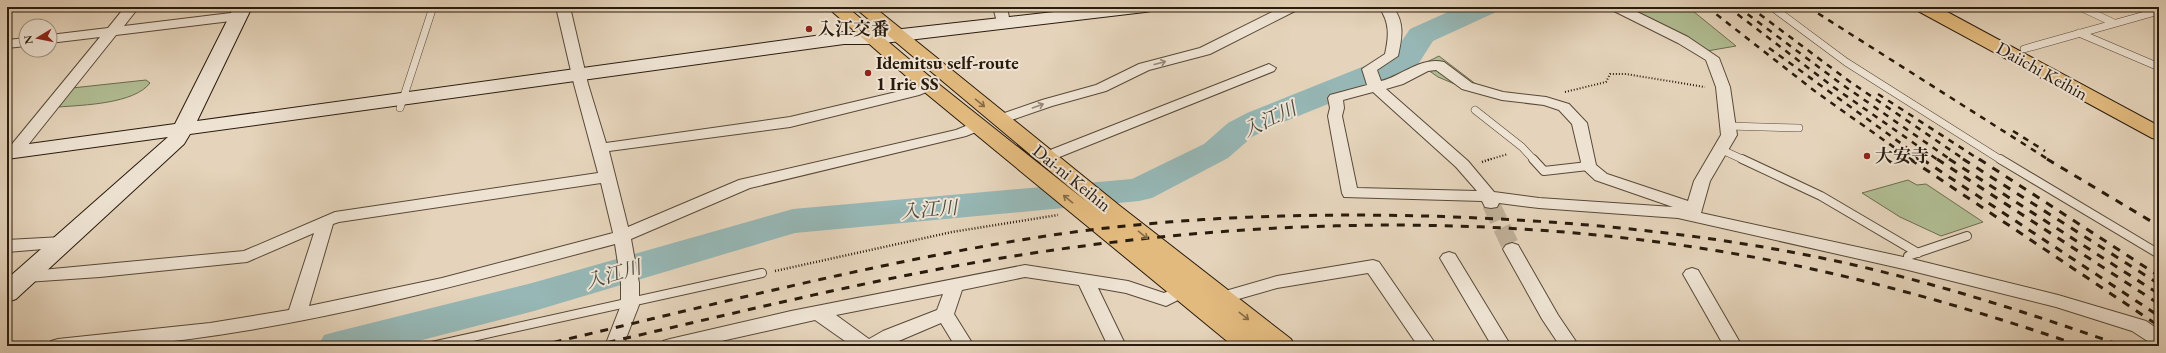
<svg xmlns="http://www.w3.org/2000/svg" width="2166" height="353" viewBox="0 0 2166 353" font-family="'EB Garamond','Noto Serif JP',serif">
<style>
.green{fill:#b1bd93;stroke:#6d6c50}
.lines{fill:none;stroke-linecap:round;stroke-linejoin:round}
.river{fill:#96b7b5;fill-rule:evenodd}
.street-tunnel{stroke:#bfaf98;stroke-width:18;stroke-dasharray:18 8;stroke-linecap:butt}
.lane-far1-casing{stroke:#584938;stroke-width:8}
.lane-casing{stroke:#584938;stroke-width:10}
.street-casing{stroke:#584938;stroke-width:2}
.secondary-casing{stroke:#291b0d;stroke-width:2}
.highway-casing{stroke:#291b0d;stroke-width:2}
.path-far1{stroke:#291b0d;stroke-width:2;stroke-dasharray:1 2;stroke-linecap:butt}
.path{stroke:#291b0d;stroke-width:2.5;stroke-dasharray:1 2;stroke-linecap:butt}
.lane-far1{stroke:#eee3d3;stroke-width:7}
.lane{stroke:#eee3d3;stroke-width:8}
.street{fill:#eee3d3;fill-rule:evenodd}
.secondary{fill:#eee3d3;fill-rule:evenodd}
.highway{fill:#e2ba7e;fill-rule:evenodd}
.rail-far1{stroke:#291b0d;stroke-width:2.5;stroke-dasharray:6 6;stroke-linecap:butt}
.rail{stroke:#291b0d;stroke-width:3;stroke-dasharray:8 8;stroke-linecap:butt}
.oneway{stroke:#95897a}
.oneway2{stroke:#866a46}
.poi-dot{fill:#8f2418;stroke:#eee3d3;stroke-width:1.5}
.labels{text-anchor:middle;stroke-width:4;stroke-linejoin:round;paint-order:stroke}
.poi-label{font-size:18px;font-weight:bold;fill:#291b0d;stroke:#eee3d3;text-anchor:start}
.street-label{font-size:18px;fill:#291b0d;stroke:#eee3d3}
.water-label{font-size:19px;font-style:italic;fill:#4a4a3f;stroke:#eee3d3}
</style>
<rect width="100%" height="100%" fill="#e5d4bb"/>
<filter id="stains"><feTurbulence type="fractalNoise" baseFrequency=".005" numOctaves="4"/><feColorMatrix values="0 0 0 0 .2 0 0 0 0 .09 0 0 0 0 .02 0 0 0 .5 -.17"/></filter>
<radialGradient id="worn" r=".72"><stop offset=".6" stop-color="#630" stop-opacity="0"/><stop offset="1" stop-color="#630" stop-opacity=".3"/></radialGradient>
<g class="green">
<path d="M1628,7H1688L1736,46L1707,51Z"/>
<path d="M1439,56L1477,85L1469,90L1438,77L1421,65Z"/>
<path d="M146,80L150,83C134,104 83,105 59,107L72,88Z"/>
<path d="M1908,180L1917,185L1926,184L1983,222L1941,236L1900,217L1862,193Z"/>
</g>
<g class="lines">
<path class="river" d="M1459,7H1499L1494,13L1433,41L1415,69L1271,127L1252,137L1228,158L1152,198L1139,201L795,233L534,311L399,346H318L324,335L339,331L532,283L793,209L1132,179L1204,144L1228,123L1247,113L1392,55L1410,29Z"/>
<path class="street-tunnel" d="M1491,204L1512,249"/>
<defs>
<g id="lane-far1">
<path d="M1772,7L1846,62L2001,160"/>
<path d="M2080,7L2114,23"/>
<path d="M2079,33L2159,67"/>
<path d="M2024,49L2159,11"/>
<path d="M400,108L433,7"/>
<path d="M1475,110L1522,147L1534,160"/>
<path d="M1728,126L1799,128"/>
<path d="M1720,149L1744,160"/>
</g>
<g id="lane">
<path d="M1533,159L1544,171L1588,166"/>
<path d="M1742,159L1821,196L1918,253"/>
<path d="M2000,159L2159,254"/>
<path d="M1908,264V256L1967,236"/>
<path d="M432,346L762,273"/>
</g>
<g id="street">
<path d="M125,7H139L124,26L239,12L246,16L239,20L116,35L20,155H8V149L100,37L50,43V35L108,28Z"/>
<path d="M556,7H570L588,84L606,143L790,117L909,89L929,82L934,83L936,86L934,89L919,95L790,127L609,151L628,227L739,180L956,130L973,123H983L986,126L983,129L966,136L750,188L631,239L639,283V305L623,346H605L621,305V283L615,244C453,287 291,332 124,346C99,348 73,346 49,346L51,341L58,339L210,323L289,310L314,233L247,262L100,277L26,282L20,280L17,276L20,272L244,251L335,212L598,173L574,84ZM601,183L613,233L442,278L309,306L333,224L339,222Z"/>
<path d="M993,7H1007L1010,23L1008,26H998Z"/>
<path d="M1282,7H1299L1297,10L1210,54L1149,70L1106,91L1052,106L1006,122H996L993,119L996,116L1042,100L1096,85L1139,64L1200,48Z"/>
<path d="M1379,7H1393C1405,23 1402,37 1398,56L1377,70L1381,81C1401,76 1422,56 1444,62L1472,83L1503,92L1546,97L1569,104L1587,123L1596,165L1607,174L1688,201L1694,181L1721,135L1716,87L1706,60L1678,43L1612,10L1610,7H1627L1688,37L1719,58L1730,87L1737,135L1710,181L1701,213L1908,258L2058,295L2146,321L2159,330V346L2152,344L2132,331L2056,307L1908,270L1678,218L1539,208L1499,203L1497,207L1491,208L1485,207L1482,201L1344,197L1342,193L1328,116L1330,108L1328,98L1330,95L1367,85L1362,69L1385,54C1389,36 1390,23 1379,7ZM1436,70L1462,89L1502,100L1544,105L1559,110L1572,124L1581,162L1580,166L1595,180L1673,207L1539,198L1494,192L1468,161L1386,89L1403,84L1428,71ZM1373,92L1456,167L1477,191L1357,188L1342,116L1344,108L1343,100Z"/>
<path d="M26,38V46L7,48V40Z"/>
<path d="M1269,64L1276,68L1274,71L1052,160H1040L1038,157L1040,154Z"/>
<path d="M62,237L68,239L71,243L68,247L7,252V240Z"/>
<path d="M1512,243L1518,245L1558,315L1579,346H1560L1542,319L1503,249L1506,245Z"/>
<path d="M1449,252L1455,254L1511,346H1492L1440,258L1443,254Z"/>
<path d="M1373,260L1379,262L1437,346H1418L1368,273L1277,288L1221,304L1215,302L1212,298L1215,294L1277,276Z"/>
<path d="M1025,265L1128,281L1164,293L1182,285L1188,287L1191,291L1188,295L1166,306L1126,293L1098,288L1126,346H1108L1079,285L1025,277L962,290L954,314L974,346H955L941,323L887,346H852L815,320L699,346H661L663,341L670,339L791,311ZM943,294L937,310L883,331L869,339L836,315Z"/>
<path d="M1692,268L1698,270L1742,346H1724L1683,274L1686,270Z"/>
</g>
<path id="secondary" d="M234,7H252L197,121L844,32H875L1098,7H1154L1151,11L1145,12L875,44H844L190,134L184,144L16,299L7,302V279L168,137L7,159V147L175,124Z"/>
<g id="highway">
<path d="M827,7H847L936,82L1087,202L854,7H874L1120,206L1291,339L1295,346H1265L1262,344L1263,346H1233L922,90Z"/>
<path d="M1915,7H1938L2159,126V140L2152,138L1918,11Z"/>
</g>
</defs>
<use href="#lane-far1" class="lane-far1-casing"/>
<use href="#lane" class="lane-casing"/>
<use href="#street" class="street-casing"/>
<use href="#secondary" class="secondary-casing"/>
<use href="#highway" class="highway-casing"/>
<g class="path-far1">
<path d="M1565,92L1606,82L1610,74H1626L1705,87"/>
<path d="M1488,160L1508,154"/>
</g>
<g class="path">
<path d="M1482,162L1491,159"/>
<path d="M775,271L952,232L1058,215"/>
</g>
<use href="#lane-far1" class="lane-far1"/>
<use href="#lane" class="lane"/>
<use href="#street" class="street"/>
<use href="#secondary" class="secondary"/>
<use href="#highway" class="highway"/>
<g class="rail-far1">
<path d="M1707,7L1816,92L1912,160"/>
<path d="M1728,7L1832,86L1938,160"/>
<path d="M1738,7L1840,83L1951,160"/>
<path d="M1750,7L1849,81L1965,160"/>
<path d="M1808,7L2049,160"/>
<path d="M1769,48L1924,160"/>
<path d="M1878,94L1980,160"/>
<path d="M2013,131L2045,151"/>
</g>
<g class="rail">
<path d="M1910,159L2159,326"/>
<path d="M1922,159L2159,316"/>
<path d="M1937,159L2159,304"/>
<path d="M1949,159L2159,294"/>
<path d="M1963,159L2159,284"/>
<path d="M1979,159L2159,276"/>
<path d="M2047,159L2159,226"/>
<path d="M538,346C709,306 879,261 1053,235C1176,217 1301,213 1425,216C1563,220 1701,232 1836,261C1933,282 2029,313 2123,346"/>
<path d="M592,346C745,311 898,272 1054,250C1269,219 1491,215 1706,249C1834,269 1959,304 2081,346"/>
</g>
</g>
<defs><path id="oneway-shaft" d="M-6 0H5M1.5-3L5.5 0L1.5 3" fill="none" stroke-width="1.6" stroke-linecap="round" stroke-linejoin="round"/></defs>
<g class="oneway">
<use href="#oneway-shaft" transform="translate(1160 63) rotate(-15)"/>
<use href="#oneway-shaft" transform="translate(1038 106) rotate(-20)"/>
</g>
<g class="oneway2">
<use href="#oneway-shaft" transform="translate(980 103) rotate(39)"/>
<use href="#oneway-shaft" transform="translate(1068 199) rotate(-141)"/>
<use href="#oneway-shaft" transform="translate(1143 235) rotate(39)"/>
<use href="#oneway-shaft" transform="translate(1244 316) rotate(38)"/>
</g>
<g class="poi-dot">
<circle cx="809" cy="29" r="4"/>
<circle cx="868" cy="73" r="4"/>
<circle cx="1867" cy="156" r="4"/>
</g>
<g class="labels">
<g class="poi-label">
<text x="817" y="35">入江交番</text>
<text x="876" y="69">Idemitsu self-route<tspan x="876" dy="21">1 Irie SS</tspan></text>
<text x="1875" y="162">大安寺</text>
</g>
<g class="street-label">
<text transform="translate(2042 71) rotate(29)" y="6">Daiichi Keihin</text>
<text transform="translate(1072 178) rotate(39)" y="6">Dai-ni Keihin</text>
</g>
<g class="water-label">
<text transform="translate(1269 119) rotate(-25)" y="7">入江川</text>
<text transform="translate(929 209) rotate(-5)" y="7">入江川</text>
<text transform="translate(613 274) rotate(-16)" y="7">入江川</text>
</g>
</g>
<rect width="2166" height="353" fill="none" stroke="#e5d4bb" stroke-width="24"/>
<rect x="8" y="8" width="2150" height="337" fill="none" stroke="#291b0d" stroke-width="2"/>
<rect x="12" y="12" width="2142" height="329" fill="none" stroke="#291b0d"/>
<g transform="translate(38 38) rotate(260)"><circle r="19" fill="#eee3d3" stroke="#9f9384"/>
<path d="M0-3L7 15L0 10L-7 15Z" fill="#8f2418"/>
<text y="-6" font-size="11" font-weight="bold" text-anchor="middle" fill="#291b0d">N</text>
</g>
<rect width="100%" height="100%" filter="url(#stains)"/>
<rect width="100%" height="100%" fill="url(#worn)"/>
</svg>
